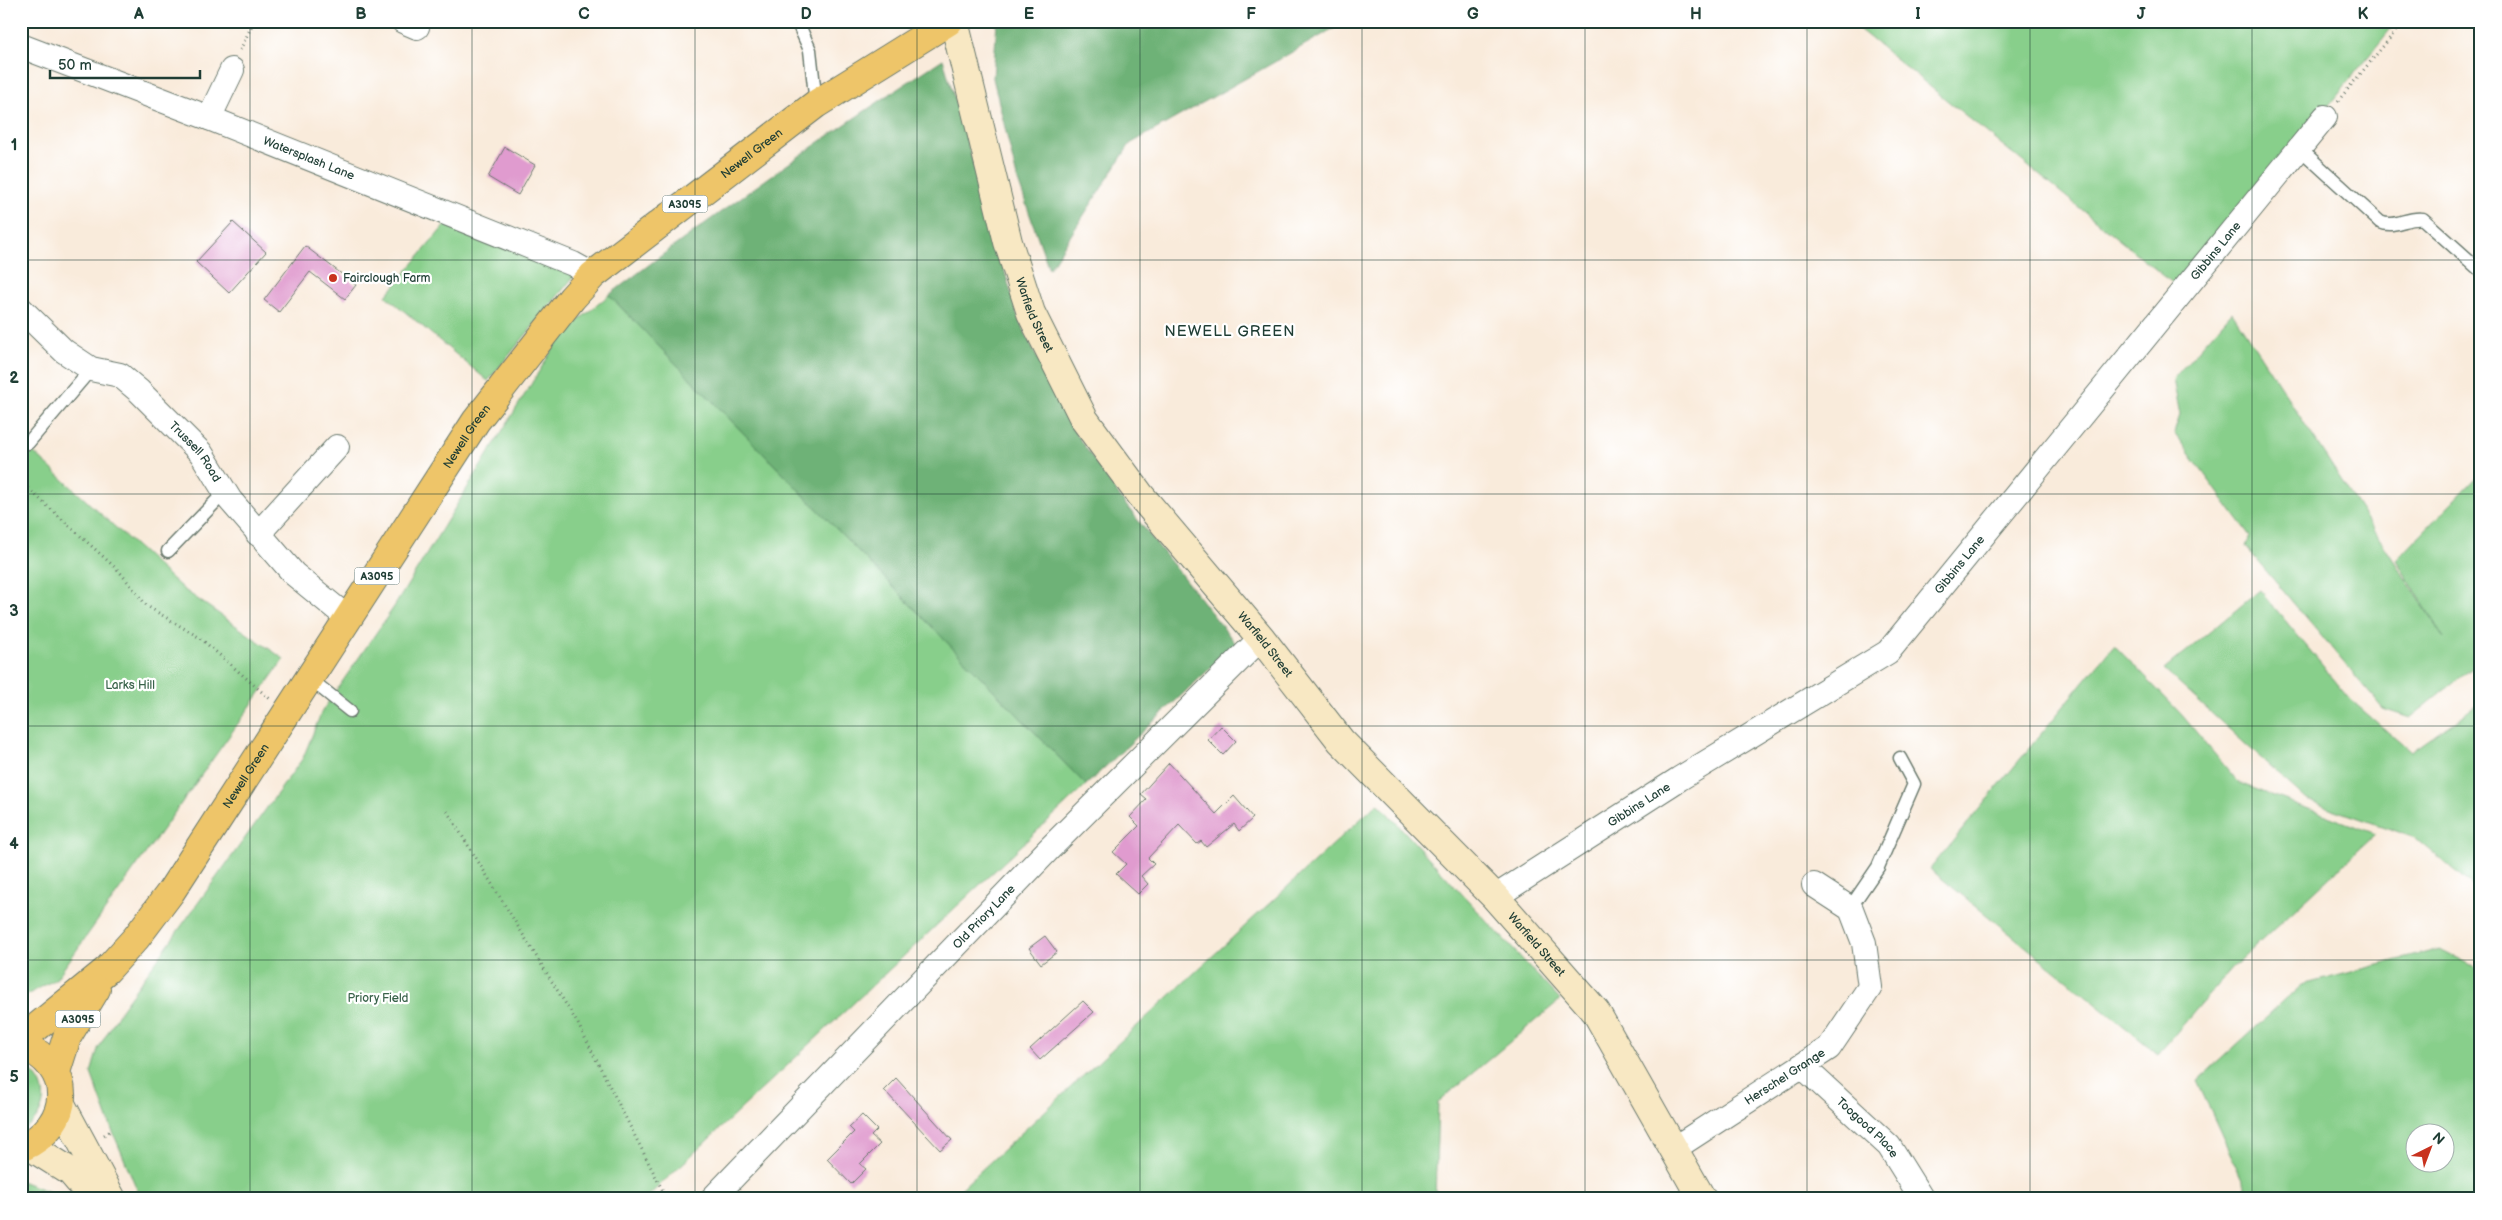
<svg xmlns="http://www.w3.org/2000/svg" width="2502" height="1220" viewBox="0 0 2502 1220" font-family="'Balsamiq Sans',sans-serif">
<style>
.green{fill:#88cf8b;stroke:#548660;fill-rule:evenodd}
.forest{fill:#6eb277;stroke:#467856}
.building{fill:#e09bcf}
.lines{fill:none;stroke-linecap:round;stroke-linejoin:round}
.lane-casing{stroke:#6b7a6e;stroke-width:15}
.street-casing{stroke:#6b7a6e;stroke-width:26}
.secondary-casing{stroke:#6b7a6e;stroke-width:30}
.primary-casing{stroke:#6b7a6e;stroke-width:30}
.path{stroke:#6b7a6e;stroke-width:3;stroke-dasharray:1 4;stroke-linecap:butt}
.lane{stroke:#fff;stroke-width:12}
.street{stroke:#fff;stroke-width:24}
.secondary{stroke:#f8e8c3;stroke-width:28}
.primary{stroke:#eec569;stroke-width:28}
.grid{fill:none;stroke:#1f3d34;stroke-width:1;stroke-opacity:0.55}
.poi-dot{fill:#c8321e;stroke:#fff;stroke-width:2}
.labels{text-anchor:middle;stroke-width:4.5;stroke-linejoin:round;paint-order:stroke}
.shield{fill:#fff;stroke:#627771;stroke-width:1}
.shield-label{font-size:11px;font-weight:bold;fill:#1f3d34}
.street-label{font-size:12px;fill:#1f3d34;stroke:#fff}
.poi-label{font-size:12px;fill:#1f3d34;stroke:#fff;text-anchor:start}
.park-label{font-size:12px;fill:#39624a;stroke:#fff}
.quarter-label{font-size:15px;letter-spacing:1px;fill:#1f3d34;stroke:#fff}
.neatline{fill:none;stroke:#1f3d34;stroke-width:2}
.grid-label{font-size:16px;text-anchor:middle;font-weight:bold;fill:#1f3d34}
</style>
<rect width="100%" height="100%" fill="#fff"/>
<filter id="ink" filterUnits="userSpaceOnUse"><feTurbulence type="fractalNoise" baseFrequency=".02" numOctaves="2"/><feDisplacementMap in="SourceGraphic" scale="10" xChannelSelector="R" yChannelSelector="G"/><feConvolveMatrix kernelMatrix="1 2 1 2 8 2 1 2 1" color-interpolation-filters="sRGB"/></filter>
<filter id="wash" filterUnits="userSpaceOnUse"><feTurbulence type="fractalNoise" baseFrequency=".0096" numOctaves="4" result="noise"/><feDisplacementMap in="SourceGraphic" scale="20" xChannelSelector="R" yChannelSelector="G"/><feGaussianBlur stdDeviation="1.12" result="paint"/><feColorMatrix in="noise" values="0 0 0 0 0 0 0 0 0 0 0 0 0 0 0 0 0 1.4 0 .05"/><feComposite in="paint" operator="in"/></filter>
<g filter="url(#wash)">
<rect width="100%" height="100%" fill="#f9ebdb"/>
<g class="green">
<path d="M1849,21H2397L2180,289Z"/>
<path d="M446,224L575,275L488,381L386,296Z"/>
<path d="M609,295L1086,785L645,1199H141L112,1130L91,1073L98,1049L122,1008L303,758L322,711L394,607L562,334Z"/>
<path d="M2232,312L2444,638L2396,560L2481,472V661L2410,718L2383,709L2246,547L2250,536L2174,433L2180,415L2173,379Z"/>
<path d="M21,441L183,589L284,659L56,979L21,998Z"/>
<path d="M2260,590L2351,700L2411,752L2481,703V893L2416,838L2307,800L2164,670Z"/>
<path d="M2114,645L2181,714L2239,783L2376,834L2231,969L2158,1054L1930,869Z"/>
<path d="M1378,803L1560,1000L1438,1102L1435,1199H950Z"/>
<path d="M2440,949L2481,970V1199H2251L2197,1081L2302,985ZM2414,1132H2444V1162H2414Z"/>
<path d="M21,1065C52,1080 50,1115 21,1131Z"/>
<path d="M21,1181L55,1194L58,1199H21Z"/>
</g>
<g class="forest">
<path d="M997,21H1347L1130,144L1049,269L1017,178L993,78Z"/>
<path d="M943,59L1018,317L1067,421L1122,500L1236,644L1086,785L609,295C718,212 828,134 943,59Z"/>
</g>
<g id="blocks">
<g class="building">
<path d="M505,147L535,165L518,195L488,177Z"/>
<path d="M233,222L266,252L229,293L196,262Z"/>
<path d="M305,246L356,285L345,299L310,272L279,312L264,300Z"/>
<path d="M1221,726L1236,741L1223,755L1208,740Z"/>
<path d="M1169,763L1216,814L1234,796L1253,818L1239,831L1234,824L1206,847L1201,841L1197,844L1179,825L1148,858L1154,864L1141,876L1148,884L1138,894L1116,874L1126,864L1113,852L1139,826L1130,817L1147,799L1141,794Z"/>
<path d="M1045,936L1057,952L1041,964L1029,948Z"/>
<path d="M1083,1001L1094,1012L1040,1060L1030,1049Z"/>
<path d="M896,1078L952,1140L940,1150L884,1090Z"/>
<path d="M862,1115L877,1130L871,1136L880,1144L860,1164L866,1169L851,1184L827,1159L854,1132L849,1127Z"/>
</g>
</g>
</g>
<g filter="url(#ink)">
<use href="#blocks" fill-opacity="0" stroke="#6b7a6e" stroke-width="1"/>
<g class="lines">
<defs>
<g id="lane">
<path d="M797,21L810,50L816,104"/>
<path d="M2299,148L2380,222C2395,229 2408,216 2423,219L2481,271"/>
<path d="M28,443L91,369"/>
<path d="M168,551L225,492"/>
<path d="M310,679L350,711"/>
<path d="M1850,908L1878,867L1914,784L1900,758"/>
</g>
<g id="street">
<path d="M403,21L417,27L419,21"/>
<path id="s1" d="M21,46L209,118L573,264L593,275"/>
<path d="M209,118L232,70"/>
<path id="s2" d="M21,309L64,351L91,369L120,375L139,391L201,453L230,500L294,574L349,619"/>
<path d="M258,534L337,447"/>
<path id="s3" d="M1495,897L1679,779L1888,652L2325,117"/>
<path id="s4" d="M1802,1066L1889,1146L1922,1199"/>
<path id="s5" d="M1675,1148L1829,1048L1870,987L1864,943L1851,909L1814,885"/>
<path id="s6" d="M712,1199L1049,849L1261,638"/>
</g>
<g id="secondary">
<path id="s7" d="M954,21L1008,242L1031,313L1084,419L1140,495L1261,638L1341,741L1495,897L1596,1012L1702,1199"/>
<path d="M61,1104L112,1199"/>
<path d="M28,1145L71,1172L94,1199"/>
</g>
<g id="primary">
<path id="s8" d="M21,1040L107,970L136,938L170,893L476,421L572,298L593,275L816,104L949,21"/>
<path d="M21,1045C75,1065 74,1125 21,1148"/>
<path d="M56,1072L67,1037L96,989"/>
</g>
</defs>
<use href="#lane" class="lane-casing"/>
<use href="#street" class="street-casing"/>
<use href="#secondary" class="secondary-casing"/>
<use href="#primary" class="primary-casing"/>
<g class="path">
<path d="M240,50L254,21"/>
<path d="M2338,101L2404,21"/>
<path d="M21,482L119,571L147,606L200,638L270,699"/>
<path d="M447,811L578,1024L667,1199"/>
<path d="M104,1135L112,1130"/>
</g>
<use href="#lane" class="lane"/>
<use href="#street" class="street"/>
<use href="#secondary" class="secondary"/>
<use href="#primary" class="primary"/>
</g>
</g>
<path class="grid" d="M250,21V1199M472,21V1199M695,21V1199M917,21V1199M1140,21V1199M1362,21V1199M1585,21V1199M1807,21V1199M2030,21V1199M2252,21V1199M21,260H2481M21,494H2481M21,726H2481M21,960H2481"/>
<circle class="poi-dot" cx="333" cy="278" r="5"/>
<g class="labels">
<g class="shield">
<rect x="662.5" y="195.5" width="45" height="17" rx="4"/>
<rect x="354.5" y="567.5" width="45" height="17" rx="4"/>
<rect x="55.5" y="1010.5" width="45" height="17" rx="4"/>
</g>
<g class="shield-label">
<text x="685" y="208">A3095</text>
<text x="377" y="580">A3095</text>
<text x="78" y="1023">A3095</text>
</g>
<g class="street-label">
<text dy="4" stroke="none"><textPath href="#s8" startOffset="1160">Newell Green</textPath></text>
<text dy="4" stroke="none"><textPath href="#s1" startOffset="309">Watersplash Lane</textPath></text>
<text dy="4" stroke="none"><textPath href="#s3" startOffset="981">Gibbins Lane</textPath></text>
<text dy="4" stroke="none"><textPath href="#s7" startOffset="305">Warfield Street</textPath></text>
<text dy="4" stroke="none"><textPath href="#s8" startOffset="755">Newell Green</textPath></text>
<text dy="4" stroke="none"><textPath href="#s2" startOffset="230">Trussell Road</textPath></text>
<text dy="4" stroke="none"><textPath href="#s3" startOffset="576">Gibbins Lane</textPath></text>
<text dy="4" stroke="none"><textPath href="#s7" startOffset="710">Warfield Street</textPath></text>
<text dy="4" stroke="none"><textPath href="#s8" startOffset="350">Newell Green</textPath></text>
<text dy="4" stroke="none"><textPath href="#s3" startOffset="171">Gibbins Lane</textPath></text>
<text dy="4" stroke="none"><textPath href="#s6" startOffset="392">Old Priory Lane</textPath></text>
<text dy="4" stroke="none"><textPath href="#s7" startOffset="1115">Warfield Street</textPath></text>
<text dy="4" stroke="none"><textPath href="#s5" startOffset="131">Herschel Grange</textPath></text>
<text dy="4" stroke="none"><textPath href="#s4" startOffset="90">Toogood Place</textPath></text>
</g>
<g class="poi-label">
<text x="343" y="282">Fairclough Farm</text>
</g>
<g class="park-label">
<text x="130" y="689">Larks Hill</text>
<text x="378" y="1002">Priory Field</text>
</g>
<g class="quarter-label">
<text x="1230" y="336">NEWELL GREEN</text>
</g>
</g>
<rect width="2502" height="1220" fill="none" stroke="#fff" stroke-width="55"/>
<g transform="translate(2430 1148) rotate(42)"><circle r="24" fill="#ffffff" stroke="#a5b1ae"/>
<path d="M0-4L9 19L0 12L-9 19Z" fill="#c8321e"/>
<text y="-8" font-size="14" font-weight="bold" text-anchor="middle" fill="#1f3d34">N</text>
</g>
<path d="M50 70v8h150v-8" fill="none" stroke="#1f3d34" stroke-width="2.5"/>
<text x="58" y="70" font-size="15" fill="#1f3d34" stroke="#ffffff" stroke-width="4" paint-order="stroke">50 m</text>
<rect x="28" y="28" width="2446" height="1164" class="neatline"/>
<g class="grid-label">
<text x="139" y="19">A</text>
<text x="361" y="19">B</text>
<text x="584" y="19">C</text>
<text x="806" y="19">D</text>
<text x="1029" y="19">E</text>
<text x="1251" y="19">F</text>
<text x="1473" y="19">G</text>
<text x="1696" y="19">H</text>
<text x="1918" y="19">I</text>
<text x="2141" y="19">J</text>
<text x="2363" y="19">K</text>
<text x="14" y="150">1</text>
<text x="14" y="383">2</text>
<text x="14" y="616">3</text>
<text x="14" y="849">4</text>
<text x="14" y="1082">5</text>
</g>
</svg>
